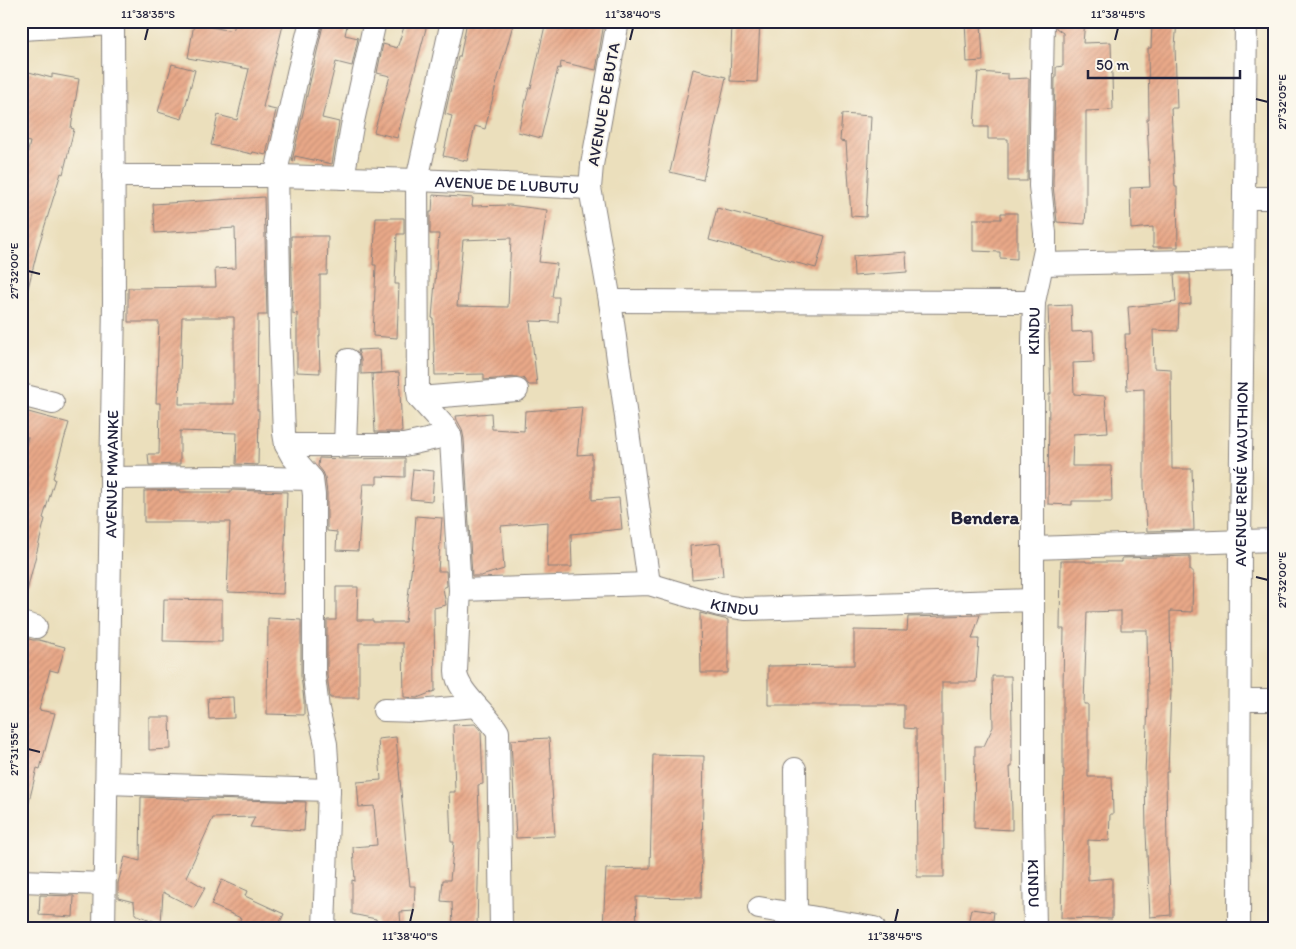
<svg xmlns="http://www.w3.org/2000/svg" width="1296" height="949" viewBox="0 0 1296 949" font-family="Itim,sans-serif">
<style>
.building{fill:url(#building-hatch);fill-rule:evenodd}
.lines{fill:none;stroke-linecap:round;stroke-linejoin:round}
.minor-casing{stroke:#86807c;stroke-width:24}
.minor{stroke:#fff;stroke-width:22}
.ticks{fill:none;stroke:#22223b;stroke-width:2}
.labels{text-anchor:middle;stroke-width:4;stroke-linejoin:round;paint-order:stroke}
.street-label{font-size:16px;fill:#22223b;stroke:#fbf7ec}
.quarter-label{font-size:19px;font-weight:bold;fill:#22223b;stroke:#fbf7ec}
.neatline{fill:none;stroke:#22223b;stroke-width:2}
.ticks-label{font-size:12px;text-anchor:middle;fill:#22223b}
</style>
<defs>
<pattern id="building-hatch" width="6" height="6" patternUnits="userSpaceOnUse" patternTransform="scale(1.25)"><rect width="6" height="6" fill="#e8a888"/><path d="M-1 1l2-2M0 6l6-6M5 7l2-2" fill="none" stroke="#c79076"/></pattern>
</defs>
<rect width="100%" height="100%" fill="#fbf7ec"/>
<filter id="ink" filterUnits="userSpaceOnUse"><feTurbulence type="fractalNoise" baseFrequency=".02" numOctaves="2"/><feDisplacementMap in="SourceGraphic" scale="10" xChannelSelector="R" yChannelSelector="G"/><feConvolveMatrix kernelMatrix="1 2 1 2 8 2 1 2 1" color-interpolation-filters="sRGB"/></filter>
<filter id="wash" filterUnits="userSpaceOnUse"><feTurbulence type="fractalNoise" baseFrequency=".0096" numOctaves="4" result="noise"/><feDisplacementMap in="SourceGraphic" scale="20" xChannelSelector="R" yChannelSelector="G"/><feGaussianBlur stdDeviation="1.12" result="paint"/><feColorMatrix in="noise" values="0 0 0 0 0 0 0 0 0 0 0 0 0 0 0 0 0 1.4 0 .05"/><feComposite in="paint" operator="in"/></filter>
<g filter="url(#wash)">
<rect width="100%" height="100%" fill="#ebdfbc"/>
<g id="blocks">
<g class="building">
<path d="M236,21H284L263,107L276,110L266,155L253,152L252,154L211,145L218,115L237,120L249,69L188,58L194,24L233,31Z"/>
<path d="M324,21H348L345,35L358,38L352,66L336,62L322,118L339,122L332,164L295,156L294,162L292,161Z"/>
<path d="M406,21H428L397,138L374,132L390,76L377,73L383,44L397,48Z"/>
<path d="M467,21H514L495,89L485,129L475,126L467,161L443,156L452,116L445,114L458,57H460Z"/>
<path d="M546,21H596L604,23L596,70L561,62L560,69L558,68L541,138L518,132L529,88H531Z"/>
<path d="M732,21H760L757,82L730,81Z"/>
<path d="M965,21H981L983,61L967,62Z"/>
<path d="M1056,21H1085L1083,43L1111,42L1113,110L1086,111V208L1085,224L1057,222L1053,185L1055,78H1056V67L1063,66V33L1056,28Z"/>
<path d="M1152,21H1177L1175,46L1177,108H1171L1175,187H1177L1178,247H1153V227L1131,229L1130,188L1150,187L1147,119H1149L1148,48H1151Z"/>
<path d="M172,64L195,70L182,119L158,112Z"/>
<path d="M693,69L726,77L703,180L670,172Z"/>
<path d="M21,70L52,78V74L79,79L71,128L74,129L63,174L61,173L38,248L27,292H21V183L30,142L21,140Z"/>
<path d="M978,72L1008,74V79L1029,78L1027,181H1008V139H988V127H974Z"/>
<path d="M842,114L871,116L866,217L851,216L846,142L840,141Z"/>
<path d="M433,195L473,198L472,206L510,205L547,210L539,262L557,264L552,297H559L558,322L530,321L537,385H529L523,378L516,377L484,380V374L435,375L433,318H432L439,234H430V212H432ZM511,238L508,307L457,306L463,240Z"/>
<path d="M264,197L267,315H258L257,410H259L258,465L236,464L237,433L180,431V464L149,465L148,454H159L160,403H156L159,322H128V288L216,287L215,269L236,268L235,228L155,233L153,204ZM182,317H234V404H179Z"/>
<path d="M717,208L825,236L816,268L709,240Z"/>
<path d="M1001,213H1017V259L1000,258V252L973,251V219H1001Z"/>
<path d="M376,218H404V234H397L395,284H399L397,338L373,336L376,265H373Z"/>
<path d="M291,236H328L327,275H320V336H319L320,373L297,372V313L293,314Z"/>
<path d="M906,252L907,272L854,276L853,256Z"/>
<path d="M1174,274H1190L1191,304L1179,305L1178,331L1153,330L1154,368L1171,369L1172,469H1192L1194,530L1147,531L1144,486V389L1127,390L1125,334H1130L1128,307L1176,302Z"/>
<path d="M1071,305L1072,332L1093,331L1094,362L1073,363L1074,394L1105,396L1108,432L1073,434L1072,466H1111L1112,501H1072V505L1048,504L1049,394H1051L1048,306Z"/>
<path d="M380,349L381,373L361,374V360L358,350Z"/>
<path d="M399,372L402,432H375L372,374Z"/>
<path d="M582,407L577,455L592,454V500L619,498L622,529L571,534L572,567H547L548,522L501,526L504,569L481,576H472L464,439L462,429L457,420L456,416L491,413L492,429L524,431L525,411Z"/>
<path d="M21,410L69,423L53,478L55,479L43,518L45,519L27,591H21V462L28,437L21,436Z"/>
<path d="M319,458L345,459L405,458V477L377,476V484H363L358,551L336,550L337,532L327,531V493L325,477L323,472L318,466Z"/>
<path d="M413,469L434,471L432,501L410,499Z"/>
<path d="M180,490V492H231V490L287,492L283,594L227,592L230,522H144V491Z"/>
<path d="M416,516L442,518L438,571H446L447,586L443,588L446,605L434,608L435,691L417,698L404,697L403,643H359V698H330L327,675V620H336V587H358L357,620H373V622H405L413,556Z"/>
<path d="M720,543L723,576L692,579L690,546Z"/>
<path d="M1190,556V571H1193L1192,612L1170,611L1171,689L1168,772H1166L1167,851H1168L1171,915L1150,917L1146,833L1145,774L1148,702L1147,630H1121V611L1087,612L1084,704H1088V777H1112L1113,814H1110L1109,841L1088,840V880L1112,878V919L1061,918L1064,769H1063V688L1064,629H1060L1061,561H1086V562H1122V558Z"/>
<path d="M164,599L222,600V642L163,641Z"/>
<path d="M700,613L728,620V673H701Z"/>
<path d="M980,615L972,639H979L976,682H942V737H943L944,877H917L916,729L904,728V705H768V666L854,665V630L907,631L908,617Z"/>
<path d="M268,618L301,620V676L304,700V715L267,714Z"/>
<path d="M25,638L33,640H39L65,647L58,672L50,670L39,710L55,713L40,769L37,768L28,806L21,805V651Z"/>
<path d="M992,676H1011L1012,726V767H1010L1012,809V830L974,828L975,746H984L993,727Z"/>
<path d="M233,697L234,718L209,719L208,698Z"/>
<path d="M149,717H170L171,749L149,750Z"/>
<path d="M475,724L481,731L483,784L478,785L480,841H479L477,928H453L452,902L441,901L443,880H450L454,842H451L449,792H455L453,725Z"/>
<path d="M396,737L410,886H415L414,911L400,912L401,928H377L376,919L352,914V880L355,881L353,847L377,845L374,806L359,807L357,782L381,780L378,739Z"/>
<path d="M549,738L555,836L516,838L511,740Z"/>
<path d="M653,755L704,756L701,898L636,897L637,928H603L606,869L650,868Z"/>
<path d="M141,797L185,799V800L209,799L306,802L304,831L250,827L255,817L213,818L186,877L205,888L194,908L163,892L161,924L135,914L134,902L118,898V883L125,857L140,861Z"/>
<path d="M222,880L247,891L245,896L284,914L277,928H251L239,922L241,918L211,905Z"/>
<path d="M40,895L74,896L73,917L39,915Z"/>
<path d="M971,909L994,912L992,928L968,924Z"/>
</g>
</g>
</g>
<g filter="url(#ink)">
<use href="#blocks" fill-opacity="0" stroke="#86807c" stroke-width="1"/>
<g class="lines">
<defs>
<g id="minor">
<path d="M311,21L298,73L277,168L280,334L284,433L286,445L292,456L312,479L314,495V676L318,709L326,744L329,790L324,928"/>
<path d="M452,21L417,180L418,392L419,398L446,428L450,435L451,440L460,590L456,671C456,691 488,714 498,732L501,928"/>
<path d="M618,21L592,165L590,188L610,301L649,584"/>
<path d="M21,29L113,24"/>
<path id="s1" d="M113,176H278L417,180L590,188"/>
<path d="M343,178L352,126L375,21"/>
<path d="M1244,198H1275"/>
<path d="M1042,264L1243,260"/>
<path d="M610,301L1034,302"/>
<path d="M21,395L53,403"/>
<path d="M419,398L517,390"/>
<path d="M286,445H404L450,435"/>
<path d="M345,446L348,360"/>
<path d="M111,478L219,477L312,479"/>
<path d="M1034,548L1275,540"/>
<path id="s2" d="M460,590L649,584L719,605L745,609L1033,600V813L1035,928"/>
<path id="s3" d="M1033,600V339L1034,302L1045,250V233L1040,186L1043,21"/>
<path d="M21,623L36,627"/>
<path d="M1240,700H1275"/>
<path d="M384,710L418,711L476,706"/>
<path d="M795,769L796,915"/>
<path d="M106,783L329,790"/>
<path d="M21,881L104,884"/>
<path d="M759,908L874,928"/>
<path id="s4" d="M104,928L114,302L113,21"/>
<path id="s5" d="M1239,928L1240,541L1246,21"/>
</g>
</defs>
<use href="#minor" class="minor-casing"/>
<use href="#minor" class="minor"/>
</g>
</g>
<path class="ticks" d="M145,40L148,28M630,40L633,28M1115,40L1118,28M1256,99L1268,102M28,271L40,274M1256,577L1268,580M28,749L40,752M410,922L413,909M895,922L898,909"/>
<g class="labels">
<g class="street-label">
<text transform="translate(603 104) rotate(-80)" y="6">AVENUE DE BUTA</text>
<text dy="6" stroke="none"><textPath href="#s1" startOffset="394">AVENUE DE LUBUTU</textPath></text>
<text dy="6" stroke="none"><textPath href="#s3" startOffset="269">KINDU</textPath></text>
<text dy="6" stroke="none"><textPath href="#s5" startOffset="454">AVENUE RENÉ WAUTHION</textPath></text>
<text dy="6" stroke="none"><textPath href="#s4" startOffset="454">AVENUE MWANKE</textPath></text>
<text dy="6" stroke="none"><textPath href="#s2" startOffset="278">KINDU</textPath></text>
<text dy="6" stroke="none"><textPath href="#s2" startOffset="860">KINDU</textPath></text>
</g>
<g class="quarter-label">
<text x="985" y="524">Bendera</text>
</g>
</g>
<rect width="1296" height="949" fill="none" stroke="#fbf7ec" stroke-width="55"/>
<path d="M1088 70v8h152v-8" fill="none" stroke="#22223b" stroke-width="2.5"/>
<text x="1096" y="70" font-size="15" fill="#22223b" stroke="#fbf7ec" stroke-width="4" paint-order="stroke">50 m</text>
<rect x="28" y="28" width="1240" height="894" class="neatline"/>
<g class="ticks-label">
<text x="148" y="18">11°38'35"S</text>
<text x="633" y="18">11°38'40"S</text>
<text x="1118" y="18">11°38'45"S</text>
<text transform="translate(1282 102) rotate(-90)" y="4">27°32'05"E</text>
<text transform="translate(14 271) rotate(-90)" y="4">27°32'00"E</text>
<text transform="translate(1282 580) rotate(-90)" y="4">27°32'00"E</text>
<text transform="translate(14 749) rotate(-90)" y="4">27°31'55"E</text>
<text x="410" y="940">11°38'40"S</text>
<text x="895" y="940">11°38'45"S</text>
</g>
</svg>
